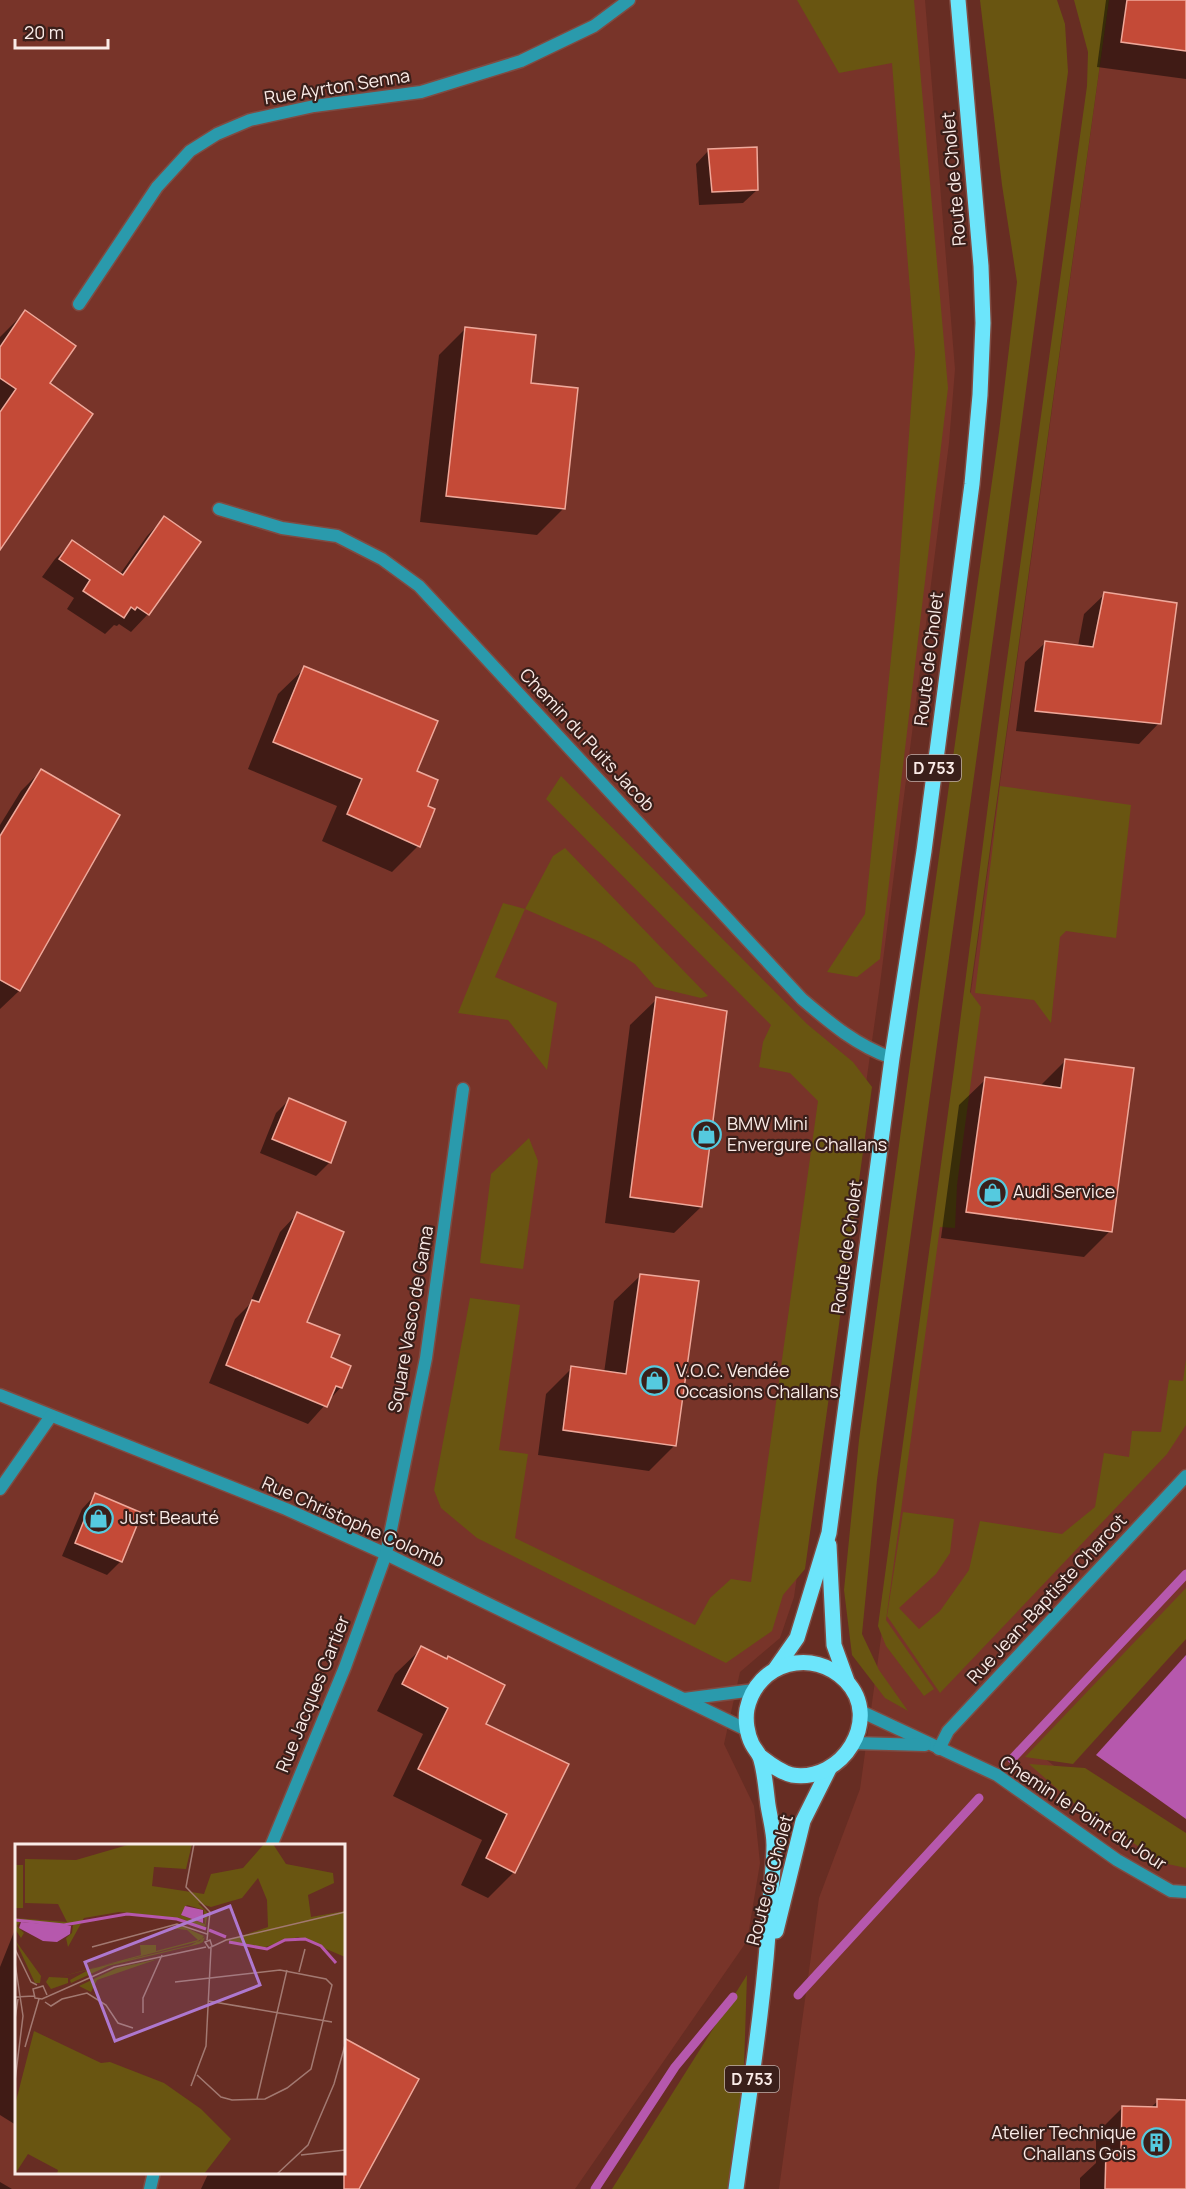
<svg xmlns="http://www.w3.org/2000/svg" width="1186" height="2189" viewBox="0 0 1186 2189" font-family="Manrope,sans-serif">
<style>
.built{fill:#783429;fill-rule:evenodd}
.green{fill:#695511}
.water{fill:#b658ad}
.shadow{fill:#0007}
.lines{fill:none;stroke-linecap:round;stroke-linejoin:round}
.stream{stroke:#b658ad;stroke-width:9}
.building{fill:#c44a37;stroke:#efa89a;stroke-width:1.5}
.street-casing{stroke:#7f4b42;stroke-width:15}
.primary-casing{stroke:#7f4b42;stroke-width:18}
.street{stroke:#2a9aac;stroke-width:12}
.primary{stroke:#6ce5fb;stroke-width:15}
.labels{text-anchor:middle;stroke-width:4.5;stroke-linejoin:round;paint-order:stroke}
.shield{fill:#3a1f1a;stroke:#c0aeaa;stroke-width:1.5}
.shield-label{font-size:16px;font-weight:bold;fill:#faebe7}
.street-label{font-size:18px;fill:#faebe7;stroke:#3a1f1a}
.poi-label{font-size:18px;fill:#faebe7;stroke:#3a1f1a;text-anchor:start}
.inset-river{fill:none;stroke:#b658ad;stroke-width:3}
.inset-road{fill:none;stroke:#a27971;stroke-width:1.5}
.view{fill:#ae78cf;fill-opacity:0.15;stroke:#ae78cf;stroke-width:3}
.inset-edge{fill:none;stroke:#faebe7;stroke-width:3}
</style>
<rect width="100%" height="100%" fill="#672d23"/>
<g class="built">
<path d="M0,0H925L955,369L949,443L880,984L794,1597L780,1638L740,1672L724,1744L754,1806L760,1863L747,1941L575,2189H0ZM16,1846H344V2172H16Z"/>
<path d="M1109,0H1186V1597L1038,1753L1160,1851L1186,1858V2189H779L819,1898L860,1789Z"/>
</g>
<g class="green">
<path d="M797,0H914L948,388L880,959L857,977L827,972L865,914L897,599L915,353L892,63L839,73Z"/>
<path d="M980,0H1057L1065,24L1068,72L995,624L877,1480L862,1634L879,1670L908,1711L885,1698L852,1655L844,1590L859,1440L918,1005L999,432L1017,282L1002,185Z"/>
<path d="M1074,0H1109L970,992L981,1007L957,1185L955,1228L940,1227L886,1620L934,1689L924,1696L886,1646L878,1626L954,1069L1004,681L1087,86L1088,52Z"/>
<path d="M561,776L807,1024L853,1062L872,1087L805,1569L783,1595L772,1631L726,1663L477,1538L441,1508L434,1490L470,1298L520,1305L499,1450L528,1454L515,1538L695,1625L710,1598L731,1579L751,1582L818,1101L790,1073L759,1067L763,1042L771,1025L546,799Z"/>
<path d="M1000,786L1131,805L1116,938L1066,931L1060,937L1051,1023L1034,1000L975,993Z"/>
<path d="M565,848L708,996L701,998L655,987L635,964L598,941L525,909L495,977L557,1003L547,1070L508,1020L458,1013L503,903L525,909L553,856Z"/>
<path d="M529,1138L538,1161L523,1269L480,1263L491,1174Z"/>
<path d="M1186,1360V1425L1167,1454L940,1693L887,1616L903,1512L954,1519L950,1553L936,1574L899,1608L919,1629L940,1611L969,1570L980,1521L1062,1534L1095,1507L1104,1453L1129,1457L1132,1431L1161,1432L1169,1380L1183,1381Z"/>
<path d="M1186,1588V1639L1073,1764L1025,1757Z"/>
<path d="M1029,1764L1085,1768L1186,1833V1868L1163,1863L1071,1801Z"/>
<path d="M747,1975L740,2189H612Z"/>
</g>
<path class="water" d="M1186,1655V1819L1096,1755Z"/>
<g class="shadow">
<path d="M1106,0H1186V79L1097,67Z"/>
<path d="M709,150L757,190L743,203L699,205L696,164Z"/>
<path d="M25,312L48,384L0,544V337Z"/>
<path d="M465,329L530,384L563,509L537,535L420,522L439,355Z"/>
<path d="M164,518L148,614L131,632L119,624L117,626L114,625L105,634L67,609L74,598L42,577L55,559L72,542L120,574L147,536Z"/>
<path d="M1105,594L1159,723L1139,744L1016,731L1025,662L1046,642L1078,646L1084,614Z"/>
<path d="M305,668L415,772L426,807L418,846L392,872L322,841L337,806L248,769L278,694Z"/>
<path d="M41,771L118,815L19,991L0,1009V825L21,791Z"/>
<path d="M657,999L701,1207L674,1233L605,1223L630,1025Z"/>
<path d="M1066,1060L1110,1231L1084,1257L941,1238L959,1105L986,1079L1040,1086Z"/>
<path d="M289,1100L345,1123L329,1163L316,1176L260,1153L276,1113Z"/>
<path d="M297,1214L305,1323L329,1358L341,1387L308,1424L209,1383L235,1319L249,1305L280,1232Z"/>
<path d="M641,1275L675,1445L649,1471L538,1455L546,1394L572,1368L604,1373L614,1301Z"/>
<path d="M95,1495L121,1561L107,1575L62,1556L82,1509Z"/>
<path d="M422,1648L446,1661L484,1724L567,1765L514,1872L488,1898L461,1885L482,1840L393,1796L423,1734L377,1711L395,1674Z"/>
<path d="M16,1927V2125L0,2115V1967Z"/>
<path d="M344,2040L417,2080L358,2189H201L209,2172H344Z"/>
<path d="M1158,2101L1186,2102V2189H1080V2178L1096,2163V2134L1122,2108H1150Z"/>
<path d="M0,2182L12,2189H0Z"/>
</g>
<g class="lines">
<g class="stream">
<path d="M1012,1759L1186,1574"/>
<path d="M798,1995L979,1798"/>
<path d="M595,2189L675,2067L733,1997"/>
</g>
</g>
<g class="building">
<path d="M1127,0H1186V51L1121,42Z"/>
<path d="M757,147L758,190L712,192L708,149Z"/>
<path d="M25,310L76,346L50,383L93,414L0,550V412L16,389L0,378V347Z"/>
<path d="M465,327L536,335L531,383L578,388L565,509L446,496Z"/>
<path d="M164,516L201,542L149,615L137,607L135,610L131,607L124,618L83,591L90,580L59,559L72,540L123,575Z"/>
<path d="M1104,592L1177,603L1161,724L1035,711L1045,641L1093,647Z"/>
<path d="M304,666L438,721L417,771L438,780L428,806L435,809L420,847L347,814L362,779L273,742Z"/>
<path d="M41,769L120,815L20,991L0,980V836Z"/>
<path d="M656,997L727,1011L702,1207L630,1197Z"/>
<path d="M1065,1059L1134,1068L1112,1232L966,1212L985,1077L1061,1088Z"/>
<path d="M289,1098L346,1122L331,1163L272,1139Z"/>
<path d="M297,1212L344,1232L307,1322L340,1335L331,1357L351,1366L342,1388L336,1386L327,1407L226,1365L252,1300L259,1302Z"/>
<path d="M640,1274L699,1281L676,1446L563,1430L571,1366L626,1374Z"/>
<path d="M95,1493L142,1513L122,1562L75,1543Z"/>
<path d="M421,1646L447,1659L448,1656L505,1685L486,1724L569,1764L515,1873L486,1858L507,1814L418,1769L448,1708L402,1684Z"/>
<path d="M344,2038L419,2079L359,2189H344Z"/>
<path d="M1157,2099L1186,2100V2189H1105L1106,2150H1121L1122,2106L1157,2107Z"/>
</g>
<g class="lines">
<defs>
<g id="street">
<path d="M79,304L157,187L190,151L217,134L250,120L314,106L421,92L521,61L594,26L629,0"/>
<path d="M219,509L282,528L337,536L382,559L419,586L802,999C830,1023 857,1046 892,1058"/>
<path d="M0,1395L286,1509L386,1554L747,1730"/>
<path d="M0,1489L51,1416"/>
<path d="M684,1699L754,1690"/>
<path d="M860,1711L997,1775L1117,1860L1171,1891L1186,1892"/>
<path d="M854,1743L925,1745"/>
<path d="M939,1749L948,1731L1186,1476"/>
<path d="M271,1846L345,1667L386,1554L426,1358L463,1089"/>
<path d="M150,2189L154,2172"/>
</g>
<g id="primary">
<path d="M829,1545L834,1645L847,1681"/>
<path d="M776,1668L797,1638L829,1533L892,1058L924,851L972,484L980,395L983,323L981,266L958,0"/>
<path d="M776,1931L803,1821L829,1769"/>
<path d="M736,2189C749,2094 765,2000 770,1904C771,1885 774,1865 774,1845C774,1832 770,1818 768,1805C766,1790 765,1774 761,1760C760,1754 755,1750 752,1744C747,1734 745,1720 747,1709C757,1662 813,1647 846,1681C883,1719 842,1783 792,1775C780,1772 770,1764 761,1757"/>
</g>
</defs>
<use href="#street" class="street-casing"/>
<use href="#primary" class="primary-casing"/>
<use href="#street" class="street"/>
<use href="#primary" class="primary"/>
</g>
<defs>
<symbol id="shop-ring" viewBox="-11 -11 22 22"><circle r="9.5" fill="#3a1f1a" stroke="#55cadf" stroke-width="1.5"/><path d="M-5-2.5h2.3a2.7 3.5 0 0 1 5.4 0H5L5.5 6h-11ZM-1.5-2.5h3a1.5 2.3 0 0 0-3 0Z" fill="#55cadf"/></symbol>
<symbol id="building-ring" viewBox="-11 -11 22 22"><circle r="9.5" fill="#3a1f1a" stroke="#55cadf" stroke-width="1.5"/><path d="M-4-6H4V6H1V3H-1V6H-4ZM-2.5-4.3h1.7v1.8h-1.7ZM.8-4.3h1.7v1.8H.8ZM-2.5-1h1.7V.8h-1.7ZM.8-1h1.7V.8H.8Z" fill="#55cadf"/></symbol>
</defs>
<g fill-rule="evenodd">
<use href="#shop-ring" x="690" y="1118" width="33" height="33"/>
<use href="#shop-ring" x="976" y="1176" width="33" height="33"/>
<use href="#shop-ring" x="638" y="1364" width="33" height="33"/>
<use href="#shop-ring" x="82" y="1502" width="33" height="33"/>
<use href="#building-ring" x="1140" y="2126" width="33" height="33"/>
</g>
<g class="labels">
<g class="shield">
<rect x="907" y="755" width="54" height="26" rx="4.5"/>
<rect x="725" y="2066" width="54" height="26" rx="4.5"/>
</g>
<g class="shield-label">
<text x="934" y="774">D 753</text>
<text x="752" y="2085">D 753</text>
</g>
<g class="street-label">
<text transform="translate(337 87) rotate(-9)" y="6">Rue Ayrton Senna</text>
<text transform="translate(954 179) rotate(-95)" y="6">Route de Cholet</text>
<text transform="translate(929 659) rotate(-83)" y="6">Route de Cholet</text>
<text transform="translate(587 740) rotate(47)" y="6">Chemin du Puits Jacob</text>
<text transform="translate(847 1247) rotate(-82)" y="6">Route de Cholet</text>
<text transform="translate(411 1319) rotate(-80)" y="6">Square Vasco de Gama</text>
<text transform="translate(353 1522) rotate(24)" y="6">Rue Christophe Colomb</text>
<text transform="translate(1047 1599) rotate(-47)" y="6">Rue Jean-Baptiste Charcot</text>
<text transform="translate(313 1694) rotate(-68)" y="6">Rue Jacques Cartier</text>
<text transform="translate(1083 1813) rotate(33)" y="6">Chemin le Point du Jour</text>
<text transform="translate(770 1880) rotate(-75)" y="6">Route de Cholet</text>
</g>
<g class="poi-label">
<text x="727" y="1130">BMW Mini<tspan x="727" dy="21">Envergure Challans</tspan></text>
<text x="1013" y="1198">Audi Service</text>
<text x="676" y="1377">V.O.C. Vendée<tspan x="676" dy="21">Occasions Challans</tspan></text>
<text x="120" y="1524">Just Beauté</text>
<text x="1136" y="2139" text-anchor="end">Atelier Technique<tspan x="1136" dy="21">Challans Gois</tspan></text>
</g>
</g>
<g transform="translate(15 1844)">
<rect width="330" height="330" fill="#672d23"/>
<path d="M116,0H177L171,25L139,23L137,42L189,50L196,30L228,24L249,0H258L271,20L318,29L319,39L293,51L296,73L330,67V113L283,93L247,104L212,97L253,83L252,56L243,34L227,54L196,63L183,59L193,69L190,84L164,74L104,68L69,74L53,103L51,94L57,89L58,81L35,82L6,77L2,82L9,89L6,94L0,85V74L52,78L43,60L10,59V15L61,16ZM172,61L189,66L190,80L166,71ZM0,21H8V64H0ZM167,82L189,92L185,97L41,134L126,111L125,101H141V107L183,96L172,86L155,84ZM190,93L188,98L184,100L93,122L56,139L55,136L77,124L176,101ZM0,96L26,132L25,139H20ZM143,115L82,136L76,148L64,142L102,124ZM34,133L53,134V139L36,145L31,138ZM19,187L86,219L95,218L149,239L186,265L216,295L189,330H42L43,326L13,310L0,330V261Z" fill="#695511" fill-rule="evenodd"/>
<path d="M170,62L188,66V79L166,71ZM6,78L56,82L55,90L42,98L28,97L4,84Z" fill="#b658ad"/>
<path class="inset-river" d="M0,76L49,81L112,70L162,75L191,85M194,86L211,93M214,98L252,105L270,96L290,95L306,102L321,119"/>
<path class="inset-road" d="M179,0L171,43L195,68L192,96M197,102L195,96L190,98L194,104L211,96L330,68M77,103L162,80L192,90M0,105L16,138L22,141M0,119L8,172L0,237M284,128L290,105M160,138L265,126L311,135L317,141L296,225L272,244L250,255L217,256L206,253L182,231M32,151L28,142L18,145L20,154L27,155L99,123L191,103M0,153L19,152M193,157L317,178M30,158L36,162L47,155L72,149L91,161L103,179L118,184M128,169V154L147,111M0,175L3,155M10,203L24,155M176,242L191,202L196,104M242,255L272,126M286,311L330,306M262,330L293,301L319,240L330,201"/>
<path class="view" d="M215,62L245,141L100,197L70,118Z"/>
<rect width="330" height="330" class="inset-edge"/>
</g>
<path d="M15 39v9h93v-9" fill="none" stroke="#faebe7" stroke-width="3"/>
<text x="24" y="39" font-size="18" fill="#faebe7" stroke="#3a1f1a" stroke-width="4.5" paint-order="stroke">20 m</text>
</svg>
